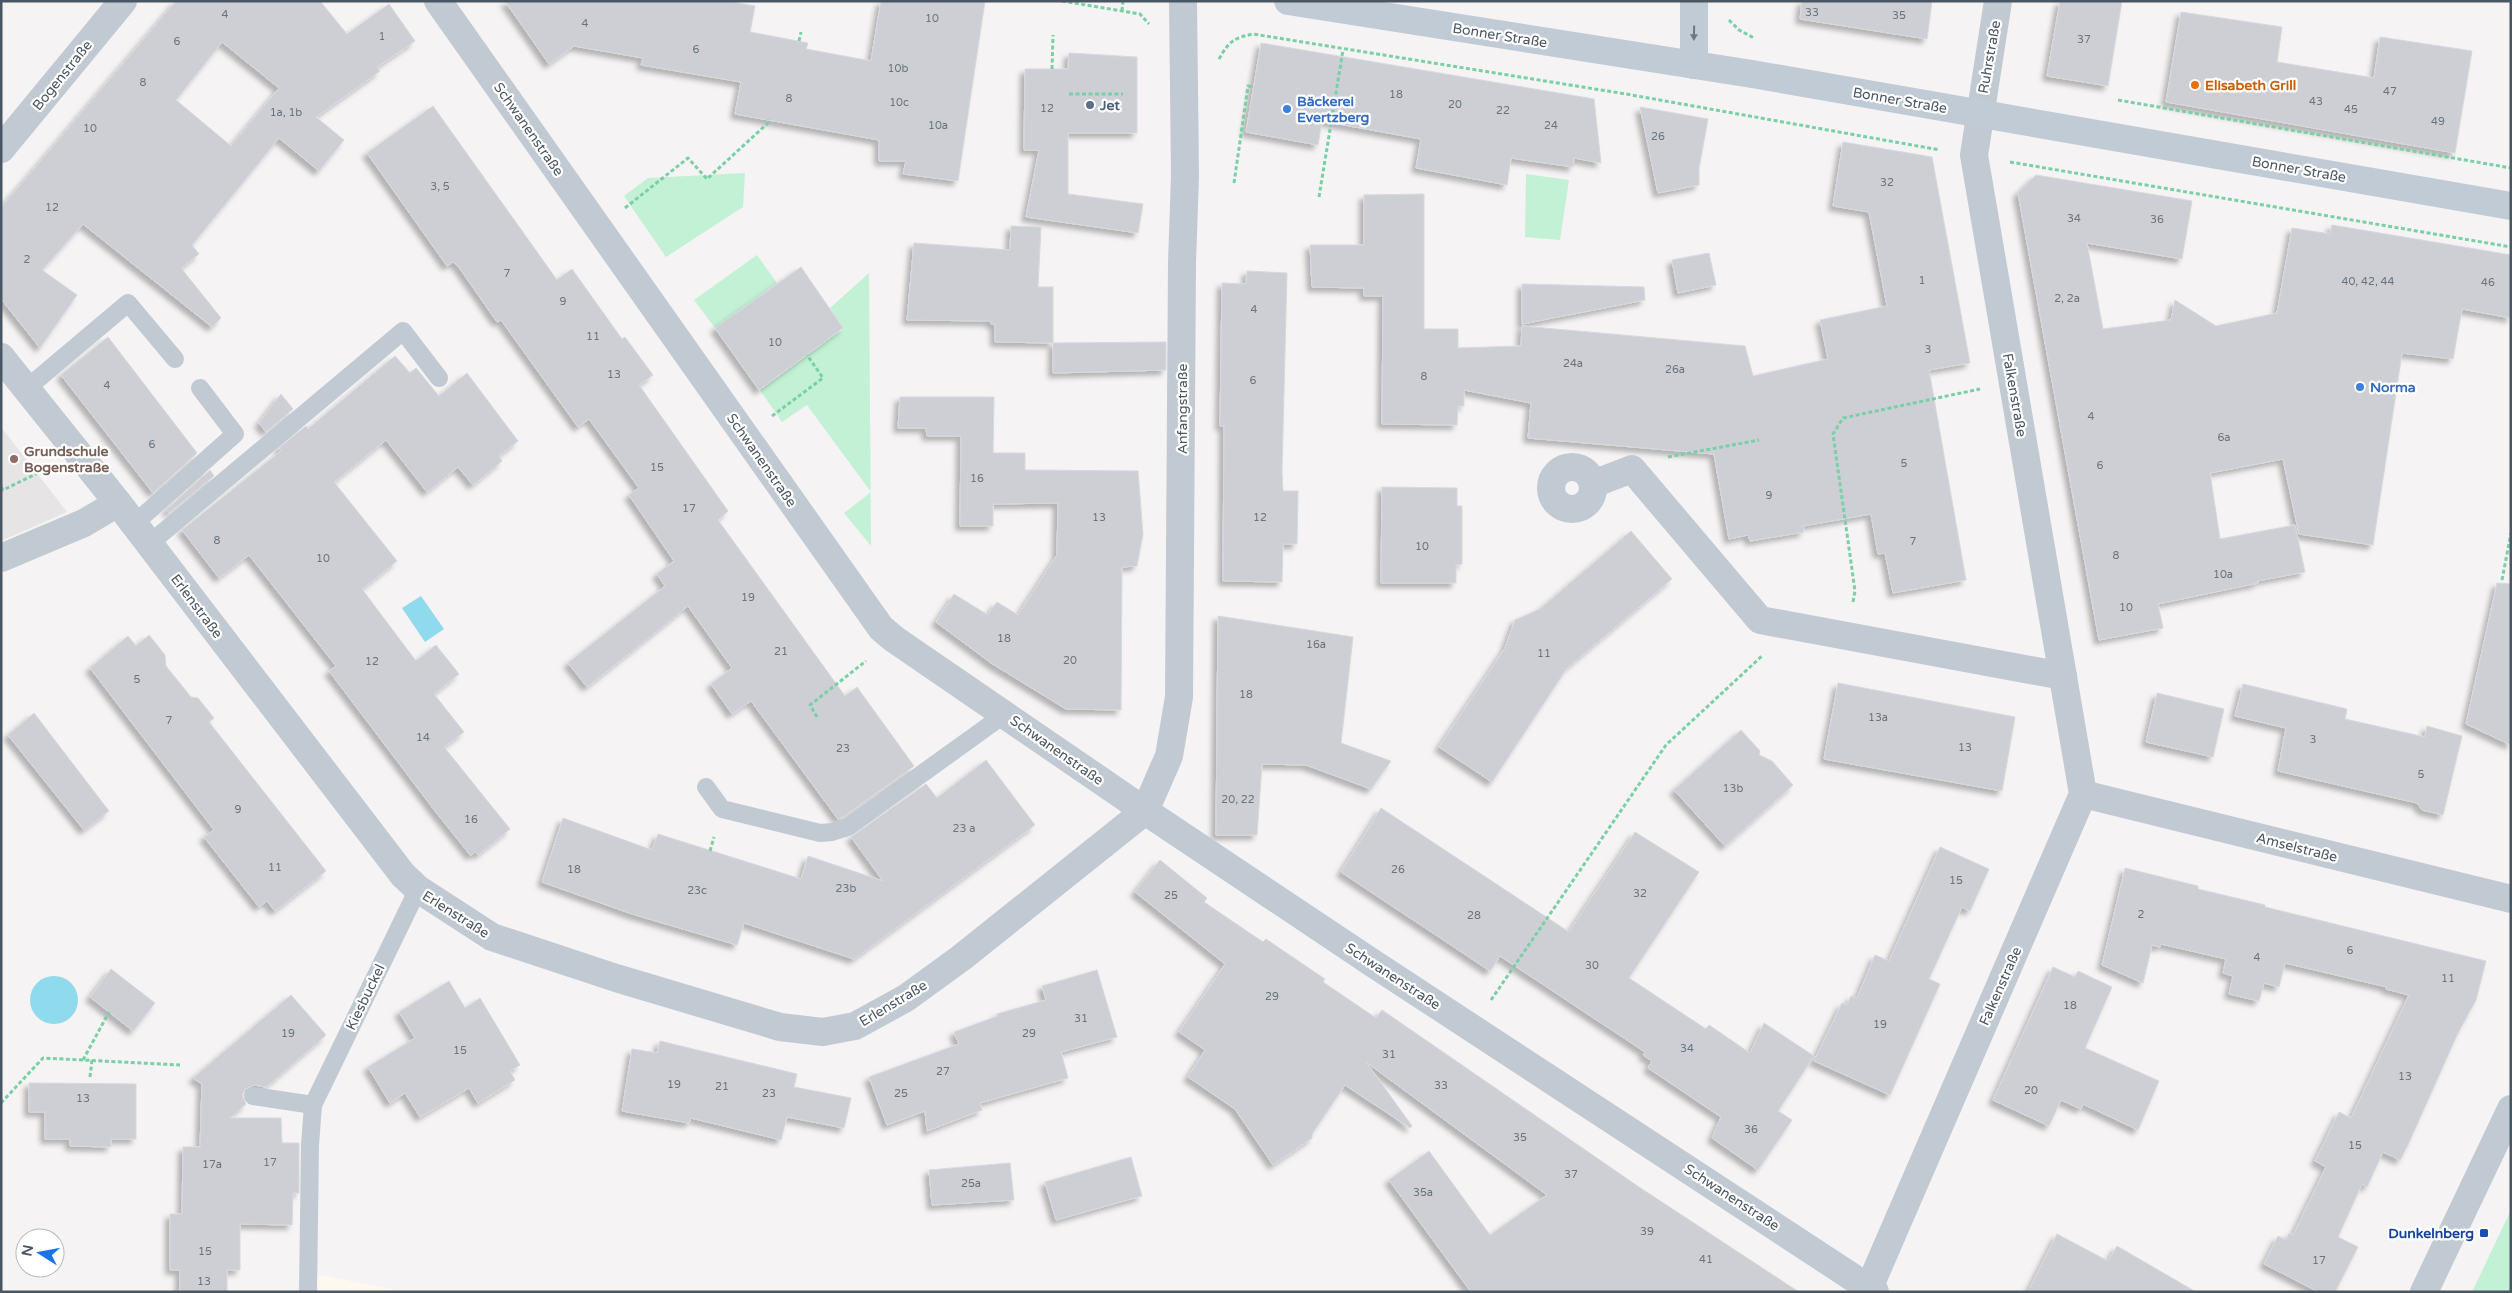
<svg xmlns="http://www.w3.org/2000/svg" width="2512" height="1293" viewBox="0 0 2512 1293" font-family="'Varela Round',sans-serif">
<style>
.commercial{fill:#fdf9ef}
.education{fill:#e6e4e5}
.green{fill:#c3f1d5}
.water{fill:#90daee}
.building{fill:#cdcfd5;stroke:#d7d9de;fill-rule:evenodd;filter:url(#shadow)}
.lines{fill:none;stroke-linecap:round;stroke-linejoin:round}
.path{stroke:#7ad0a6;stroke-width:3;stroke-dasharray:4 2.5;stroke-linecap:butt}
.service{stroke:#c1cad2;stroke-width:18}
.minor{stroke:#c1cad2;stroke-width:28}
.secondary{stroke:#c1cbd6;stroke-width:28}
.oneway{fill:#6e7984}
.food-dot{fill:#e8710a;stroke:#fff;stroke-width:2}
.service-dot{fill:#5c6f8a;stroke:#fff;stroke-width:2}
.shop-dot{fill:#3f7fe0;stroke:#fff;stroke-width:2}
.education-dot{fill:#8d6e63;stroke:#fff;stroke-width:2}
.transit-dot{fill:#1a4fb4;stroke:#fff;stroke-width:2}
.labels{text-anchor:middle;stroke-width:4.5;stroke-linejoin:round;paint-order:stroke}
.number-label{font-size:11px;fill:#6b747e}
.street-label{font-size:14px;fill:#4a5661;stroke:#fff}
.food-label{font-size:14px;font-weight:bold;fill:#c56008;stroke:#fff;text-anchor:start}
.shop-label{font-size:14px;font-weight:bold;fill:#366cbe;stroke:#fff;text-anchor:start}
.service-label{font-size:14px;font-weight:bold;fill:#4e5e75;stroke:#fff;text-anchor:start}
.education-label{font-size:14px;font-weight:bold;fill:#785e54;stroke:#fff;text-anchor:start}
.transit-label{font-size:14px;font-weight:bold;fill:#164399;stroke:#fff;text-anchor:end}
</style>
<defs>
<filter id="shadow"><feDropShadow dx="-4.5" dy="4.5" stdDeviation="2.5" flood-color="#0004"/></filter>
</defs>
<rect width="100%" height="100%" fill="#f5f3f3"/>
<path class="commercial" d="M315,1274L341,1279L406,1292H316Z"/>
<path class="education" d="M1,427L67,512L1,541Z"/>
<g class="green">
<path d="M745,173L743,207L666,257L624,196L648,178Z"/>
<path d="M1526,174L1569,180L1560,240L1525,237Z"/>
<path d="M757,255L777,283L715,328L694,300Z"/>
<path d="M869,273L871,546L844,513L871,492L807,405L782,422L760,390L843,329L830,308Z"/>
<path d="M2511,1210V1292H2472Z"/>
</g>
<g class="water">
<path d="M421,596L444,629L425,642L402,608Z"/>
<circle cx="54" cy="1000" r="24"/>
</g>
<g class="building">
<path d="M176,1H320L347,34L389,4L415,41L377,67L380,71L316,117L344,140L319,171L279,138L192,245L199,254L181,268L221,318L212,327L83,224L42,270L77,295L40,348L1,299V208ZM222,42L279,88L231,146L176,100Z"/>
<path d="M505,1H727L755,6L750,32L808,43L806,49L871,61L881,1H985L958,181L903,174L906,161H879V140L735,114L741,82L641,65L643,58L574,46L549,64Z"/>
<path d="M1802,1H1932L1927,39L1800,19Z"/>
<path d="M2060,1H2122L2108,86L2047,76Z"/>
<path d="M2181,12L2282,27L2277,62L2374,78L2380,37L2472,51L2455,153L2166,102Z"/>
<path d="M1261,43L1594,99L1601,163L1574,158L1573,167L1511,158L1507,185L1416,168L1421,139L1322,121L1318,145L1246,132Z"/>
<path d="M1069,53L1137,57V133H1068V194L1143,204L1138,233L1026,217L1039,150H1024L1025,69H1068Z"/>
<path d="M433,106L557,280L572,269L622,339L625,337L653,375L639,385L728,511L718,520L845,696L857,687L914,766L843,817L838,819L751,701L732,714L711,684L732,668L688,606L587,687L568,663L665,586L657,574L674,561L629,495L639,488L589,419L578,427L501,320L497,322L458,266L453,262L447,266L367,153Z"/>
<path d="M1640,107L1708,119L1699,168V185L1658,193Z"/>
<path d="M1843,142L1932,157L1970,363L1929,370L1966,580L1893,593L1885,553L1878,554L1871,514L1803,526L1804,532L1750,541L1748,535L1729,539L1714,454L1528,438L1531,403L1464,390V406H1458L1457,425L1382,424L1383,296H1364V288L1312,287L1310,245H1364V195L1424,194V329H1458V348L1521,346L1522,326L1745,346L1753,376L1828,359L1820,320L1887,306L1869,212L1833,206Z"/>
<path d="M2036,175L2192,201L2182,259L2087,243L2103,329L2171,320L2175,300L2216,326L2277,313L2292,228L2330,234L2332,225L2511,255V318L2462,309L2453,359L2402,353L2373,545L2299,534L2283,459L2210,473L2220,539L2295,525L2305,572L2257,581L2258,583L2158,604L2163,628L2099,640L2018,193Z"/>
<path d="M1011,226L1041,227L1038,287H1053V343L995,342V324H991V321L907,320L914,243L1010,250Z"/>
<path d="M1709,253L1716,285L1678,293L1672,260Z"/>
<path d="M801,267L843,328L759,390L715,328Z"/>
<path d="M1247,271L1287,273L1282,472L1283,491H1298L1297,544H1283L1282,582L1223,581L1224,426H1220L1222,283L1246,284Z"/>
<path d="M1522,284L1644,287L1645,300L1522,324Z"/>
<path d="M108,337L197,453L153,493L61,375Z"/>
<path d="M1166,342V370L1053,373V343Z"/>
<path d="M395,356L410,373L416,368L439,396L467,373L518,441L499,456L502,461L473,485L458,467L427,492L386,440L334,482L397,561L362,589L416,661L436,645L459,674L434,694L464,732L444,747L510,829L478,855L475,852L471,856L435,811L329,671L336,666L249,555L219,578L182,530L281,451L279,448L306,426L308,429Z"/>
<path d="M281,394L293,409L266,432L259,423Z"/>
<path d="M900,397H994L993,453H1025V470L1138,471L1143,534L1137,566L1122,567L1121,710L1066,709L991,663L936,622L954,594L988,615L997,602L1018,615L1057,555L1058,503L993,504V526H960L961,436H927L926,428H898Z"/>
<path d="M210,470L214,476L169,513L166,510Z"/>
<path d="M1382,487L1457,488V506H1462V564L1456,565V583H1381Z"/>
<path d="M1631,531L1672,579L1567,668L1492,782L1439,747L1505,648L1515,620L1540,609Z"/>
<path d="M2497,583L2511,584V745L2466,724Z"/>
<path d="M1218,616L1353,637L1341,743L1391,761L1371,789L1306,765L1262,764L1257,835H1216Z"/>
<path d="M149,635L165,655L166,666L191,697L198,698L214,718L209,722L326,871L275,911L267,901L259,907L204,837L214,830L90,668L128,636L136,646Z"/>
<path d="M1838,683L2015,717L2002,791L1824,759Z"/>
<path d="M2243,684L2347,709L2345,719L2425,737L2427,726L2462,736L2443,815L2422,810L2417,803L2278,771L2286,728L2235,716Z"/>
<path d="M2157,693L2224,709L2213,757L2146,742Z"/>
<path d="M34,713L109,811L84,830L8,735Z"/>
<path d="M1741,730L1760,751L1759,755L1772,761L1793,785L1725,846L1674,790Z"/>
<path d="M986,760L1035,825L854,959L744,923L737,945L632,914L542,882L563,818L652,850L658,834L801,879L808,856L883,881L851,837L926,784L937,798Z"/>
<path d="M1381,808L1569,932L1635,832L1699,872L1629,978L1706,1029L1709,1025L1750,1053L1764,1023L1814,1056L1778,1111L1792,1120L1758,1170L1712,1138L1721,1117L1648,1068L1652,1061L1643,1055L1645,1052L1500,956L1490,971L1341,872Z"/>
<path d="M1940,847L1989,869L1970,911L1962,907L1929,979L1940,984L1890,1095L1814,1061L1842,1003L1847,1005L1851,996L1857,998L1875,955L1889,961Z"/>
<path d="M1160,860L1207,898L1204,902L1263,942L1266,939L1325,979L1323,982L1376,1018L1382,1010L1639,1187L1799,1292H1471L1389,1180L1429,1151L1490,1235L1547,1195L1366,1062L1412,1126L1410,1128L1345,1085L1312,1134V1138L1273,1165L1235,1109L1188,1077L1205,1050L1179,1032L1225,964L1135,892Z"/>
<path d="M2125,868L2198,886V889L2265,905V907L2486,961L2476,1000L2458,1033L2407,1147L2400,1160L2383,1152L2367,1187L2362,1184L2338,1237L2358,1247L2335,1292H2319L2264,1264L2278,1236L2286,1240L2289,1233L2293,1235L2326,1167L2315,1161L2339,1112L2351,1118L2409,995L2386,989L2387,987L2285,963L2279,987L2264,983L2259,1001L2229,994L2233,976L2223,973L2226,959L2161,944L2160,947L2152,945L2143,983L2102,965Z"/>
<path d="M2053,967L2075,977L2078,971L2112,987L2085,1048L2159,1081L2138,1130L2083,1104L2081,1109L2061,1100L2049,1126L1993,1100Z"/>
<path d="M111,969L155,1003L133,1031L90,997Z"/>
<path d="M1097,970L1117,1037L1061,1052L1068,1078L980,1103L982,1110L927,1131L925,1111L887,1125L869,1077L959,1044L954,1032L998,1016L997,1014L1046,1000L1042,986Z"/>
<path d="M449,981L465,1008L480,998L520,1065L510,1071L515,1080L478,1103L469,1088L420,1117L405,1093L390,1103L368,1067L415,1038L399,1012Z"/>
<path d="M291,995L326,1035L266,1087L254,1085L245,1089L242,1095L246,1104L230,1118H281L282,1143H299V1193H293L292,1225L240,1224V1270H227V1292H180V1270H170V1214H182L183,1147H200L202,1084L193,1078Z"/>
<path d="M660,1041L797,1074L794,1087L851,1098L844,1128L787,1117L781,1140L691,1118L689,1123L622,1111L632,1049L657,1053Z"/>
<path d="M29,1083L136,1084V1139H111V1147L70,1146V1139H45V1112H29Z"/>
<path d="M1131,1157L1142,1196L1056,1220L1045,1182Z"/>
<path d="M1010,1163L1014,1200L932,1205L929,1170Z"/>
<path d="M2057,1234L2108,1261L2117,1246L2196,1292H2028Z"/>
</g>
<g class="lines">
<g class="path">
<path d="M1062,1L1140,14L1149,24"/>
<path d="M1122,11L1123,1"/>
<path d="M1729,20L1739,30L1754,38"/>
<path d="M799,41L801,32"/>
<path d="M1219,59C1229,41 1234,38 1253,34L1626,94L1940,150"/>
<path d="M1052,69L1053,35"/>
<path d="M1069,94H1123"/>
<path d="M2118,100L2511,168"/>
<path d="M2010,162L2511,247"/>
<path d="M1234,183L1248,86L1254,87"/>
<path d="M1319,197L1343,50"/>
<path d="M625,208L688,158L707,179L768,123V119"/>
<path d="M772,416L823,378L807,355"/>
<path d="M1668,457L1759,440"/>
<path d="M1,487L3,490L46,469"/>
<path d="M2502,580L2511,533"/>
<path d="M1853,602L1855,591L1833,434L1843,418L1980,389"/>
<path d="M817,717L810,705L866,661"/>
<path d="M710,851L714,837"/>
<path d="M1491,1000L1666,745L1763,655"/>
<path d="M83,1060L109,1012"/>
<path d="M90,1077L92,1060"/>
<path d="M1,1103L43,1058L180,1065"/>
</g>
<g class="service">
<path d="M26,389L128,303L175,359"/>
<path d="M134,524L235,434L200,388"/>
<path d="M149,544L403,331L439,378"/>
<path d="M706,787L722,809L820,833L832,832L848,827L1005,714"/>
<path d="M253,1096L313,1105L310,1145L308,1292"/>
<path d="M313,1105L418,889"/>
</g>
<g class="minor">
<path d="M438,1L881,628L894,639L1145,811L1374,964L1875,1292"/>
<path d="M1,149L123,1"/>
<path d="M1,357L118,503L403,875L418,889L492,937L616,978L780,1027L823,1032L855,1026L906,998L961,958L1145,811L1169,756L1179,697L1182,263L1185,176L1183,1"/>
<circle cx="1572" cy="488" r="21"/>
<path d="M1593,484L1632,469L1760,620L2063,676"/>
<path d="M1,558L84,523L118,503"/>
<path d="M2083,794L2511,899"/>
<path d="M1869,1288L2083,794L1974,155L1998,1"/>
<path d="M2424,1292L2511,1109"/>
</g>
<g class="secondary">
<path d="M1288,1L1752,74L2511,206"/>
<path d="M1694,65V1"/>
</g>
</g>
<defs><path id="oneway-solid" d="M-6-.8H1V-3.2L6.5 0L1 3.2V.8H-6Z" transform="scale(1.25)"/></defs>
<use class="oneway" href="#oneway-solid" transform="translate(1694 33) rotate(91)"/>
<circle class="food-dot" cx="2195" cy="85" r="5"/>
<circle class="service-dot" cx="1090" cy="105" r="5"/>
<g class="shop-dot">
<circle cx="1287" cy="109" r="5"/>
<circle cx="2360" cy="387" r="5"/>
</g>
<circle class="education-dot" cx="14" cy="459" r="5"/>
<rect class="transit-dot" x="2479" y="1228" width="10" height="10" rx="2.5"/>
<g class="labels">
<g class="number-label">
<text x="1812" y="16">33</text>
<text x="225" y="18">4</text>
<text x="1899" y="19">35</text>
<text x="932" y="22">10</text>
<text x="585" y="27">4</text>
<text x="382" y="40">1</text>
<text x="2084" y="43">37</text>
<text x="177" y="45">6</text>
<text x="696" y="53">6</text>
<text x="898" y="72">10b</text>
<text x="143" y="86">8</text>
<text x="2390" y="95">47</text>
<text x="1396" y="98">18</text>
<text x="789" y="102">8</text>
<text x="2316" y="105">43</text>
<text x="899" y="106">10c</text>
<text x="1455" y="108">20</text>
<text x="1047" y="112">12</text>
<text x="2351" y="113">45</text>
<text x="1503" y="114">22</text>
<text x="286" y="116">1a, 1b</text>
<text x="2438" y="125">49</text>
<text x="938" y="129">10a</text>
<text x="1551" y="129">24</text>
<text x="90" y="132">10</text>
<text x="1658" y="140">26</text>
<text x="1887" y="186">32</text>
<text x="440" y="190">3, 5</text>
<text x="52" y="211">12</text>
<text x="2074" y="222">34</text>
<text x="2157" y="223">36</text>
<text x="27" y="263">2</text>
<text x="507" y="277">7</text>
<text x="1922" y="284">1</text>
<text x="2368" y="285">40, 42, 44</text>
<text x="2488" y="286">46</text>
<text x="2067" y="302">2, 2a</text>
<text x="563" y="305">9</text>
<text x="1254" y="313">4</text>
<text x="593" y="340">11</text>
<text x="775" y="346">10</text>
<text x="1928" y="353">3</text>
<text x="1573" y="367">24a</text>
<text x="1675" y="373">26a</text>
<text x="614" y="378">13</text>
<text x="1424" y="380">8</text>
<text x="1253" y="384">6</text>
<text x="107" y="389">4</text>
<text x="2091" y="420">4</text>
<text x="2224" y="441">6a</text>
<text x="152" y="448">6</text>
<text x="1904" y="467">5</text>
<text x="2100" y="469">6</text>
<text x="657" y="471">15</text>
<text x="977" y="482">16</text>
<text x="1769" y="499">9</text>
<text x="689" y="512">17</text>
<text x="1099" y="521">13</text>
<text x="1260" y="521">12</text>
<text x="217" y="544">8</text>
<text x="1913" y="545">7</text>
<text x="1422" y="550">10</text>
<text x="2116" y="559">8</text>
<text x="323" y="562">10</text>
<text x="2223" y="578">10a</text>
<text x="748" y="601">19</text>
<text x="2126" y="611">10</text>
<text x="1004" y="642">18</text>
<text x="1316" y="648">16a</text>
<text x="781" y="655">21</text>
<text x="1544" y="657">11</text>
<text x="1070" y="664">20</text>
<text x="372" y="665">12</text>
<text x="137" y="683">5</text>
<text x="1246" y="698">18</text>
<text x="1878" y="721">13a</text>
<text x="169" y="724">7</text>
<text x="423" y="741">14</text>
<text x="2313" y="743">3</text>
<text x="1965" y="751">13</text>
<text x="843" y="752">23</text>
<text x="2421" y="778">5</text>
<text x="1733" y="792">13b</text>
<text x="1238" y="803">20, 22</text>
<text x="238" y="813">9</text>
<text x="471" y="823">16</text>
<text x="964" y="832">23 a</text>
<text x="275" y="871">11</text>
<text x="574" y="873">18</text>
<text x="1398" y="873">26</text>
<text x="1956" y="884">15</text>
<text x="846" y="892">23b</text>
<text x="697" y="894">23c</text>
<text x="1640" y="897">32</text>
<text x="1171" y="899">25</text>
<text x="2141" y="918">2</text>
<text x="1474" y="919">28</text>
<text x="2350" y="954">6</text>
<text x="2257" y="961">4</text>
<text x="1592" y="969">30</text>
<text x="2448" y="982">11</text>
<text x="1272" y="1000">29</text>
<text x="2070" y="1009">18</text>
<text x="1081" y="1022">31</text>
<text x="1880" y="1028">19</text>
<text x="288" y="1037">19</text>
<text x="1029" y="1037">29</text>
<text x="1687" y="1052">34</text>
<text x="460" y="1054">15</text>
<text x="1389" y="1058">31</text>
<text x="943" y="1075">27</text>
<text x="2405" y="1080">13</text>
<text x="674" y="1088">19</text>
<text x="1441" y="1089">33</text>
<text x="722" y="1090">21</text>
<text x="2031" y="1094">20</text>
<text x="769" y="1097">23</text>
<text x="901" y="1097">25</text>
<text x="83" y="1102">13</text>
<text x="1751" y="1133">36</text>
<text x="1520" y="1141">35</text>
<text x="2355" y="1149">15</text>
<text x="270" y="1166">17</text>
<text x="212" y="1168">17a</text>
<text x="1571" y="1178">37</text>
<text x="971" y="1187">25a</text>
<text x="1423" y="1196">35a</text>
<text x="1647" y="1235">39</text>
<text x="205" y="1255">15</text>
<text x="1706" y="1263">41</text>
<text x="2319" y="1264">17</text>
<text x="204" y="1285">13</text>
</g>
<g class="street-label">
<text transform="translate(1500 35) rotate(9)" y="5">Bonner Straße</text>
<text transform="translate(1989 57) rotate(-80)" y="5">Ruhrstraße</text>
<text transform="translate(62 75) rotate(-51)" y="5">Bogenstraße</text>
<text transform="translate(1900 100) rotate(10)" y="5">Bonner Straße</text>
<text transform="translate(529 129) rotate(55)" y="5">Schwanenstraße</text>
<text transform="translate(2299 169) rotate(10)" y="5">Bonner Straße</text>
<text transform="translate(2015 395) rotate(80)" y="5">Falkenstraße</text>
<text transform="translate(1182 409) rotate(-90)" y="5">Anfangstraße</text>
<text transform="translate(762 460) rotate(55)" y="5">Schwanenstraße</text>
<text transform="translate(197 606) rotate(53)" y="5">Erlenstraße</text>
<text transform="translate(1057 750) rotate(35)" y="5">Schwanenstraße</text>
<text transform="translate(2297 847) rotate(14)" y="5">Amselstraße</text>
<text transform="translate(456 914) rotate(32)" y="5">Erlenstraße</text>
<text transform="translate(1393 976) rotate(33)" y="5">Schwanenstraße</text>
<text transform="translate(2000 986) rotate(-66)" y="5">Falkenstraße</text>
<text transform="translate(365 997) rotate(-64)" y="5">Kiesbuckel</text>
<text transform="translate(893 1003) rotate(-31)" y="5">Erlenstraße</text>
<text transform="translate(1732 1197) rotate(33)" y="5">Schwanenstraße</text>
</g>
<g class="food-label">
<text x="2205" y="90">Elisabeth Grill</text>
</g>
<g class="shop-label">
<text x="1297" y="106">Bäckerei<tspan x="1297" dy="16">Evertzberg</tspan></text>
<text x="2370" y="392">Norma</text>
</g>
<g class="service-label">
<text x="1100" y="110">Jet</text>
</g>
<g class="education-label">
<text x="24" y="456">Grundschule<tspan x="24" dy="16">Bogenstraße</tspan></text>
</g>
<g class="transit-label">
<text x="2474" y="1238">Dunkelnberg</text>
</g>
</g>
<rect width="2512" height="1293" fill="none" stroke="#4a5661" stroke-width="5"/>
<g transform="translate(40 1253) rotate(281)"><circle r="24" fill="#ffffff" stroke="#b7bbc0"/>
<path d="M0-4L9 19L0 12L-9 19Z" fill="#1a73e8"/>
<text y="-8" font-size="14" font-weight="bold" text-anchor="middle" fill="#4a5661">N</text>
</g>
</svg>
